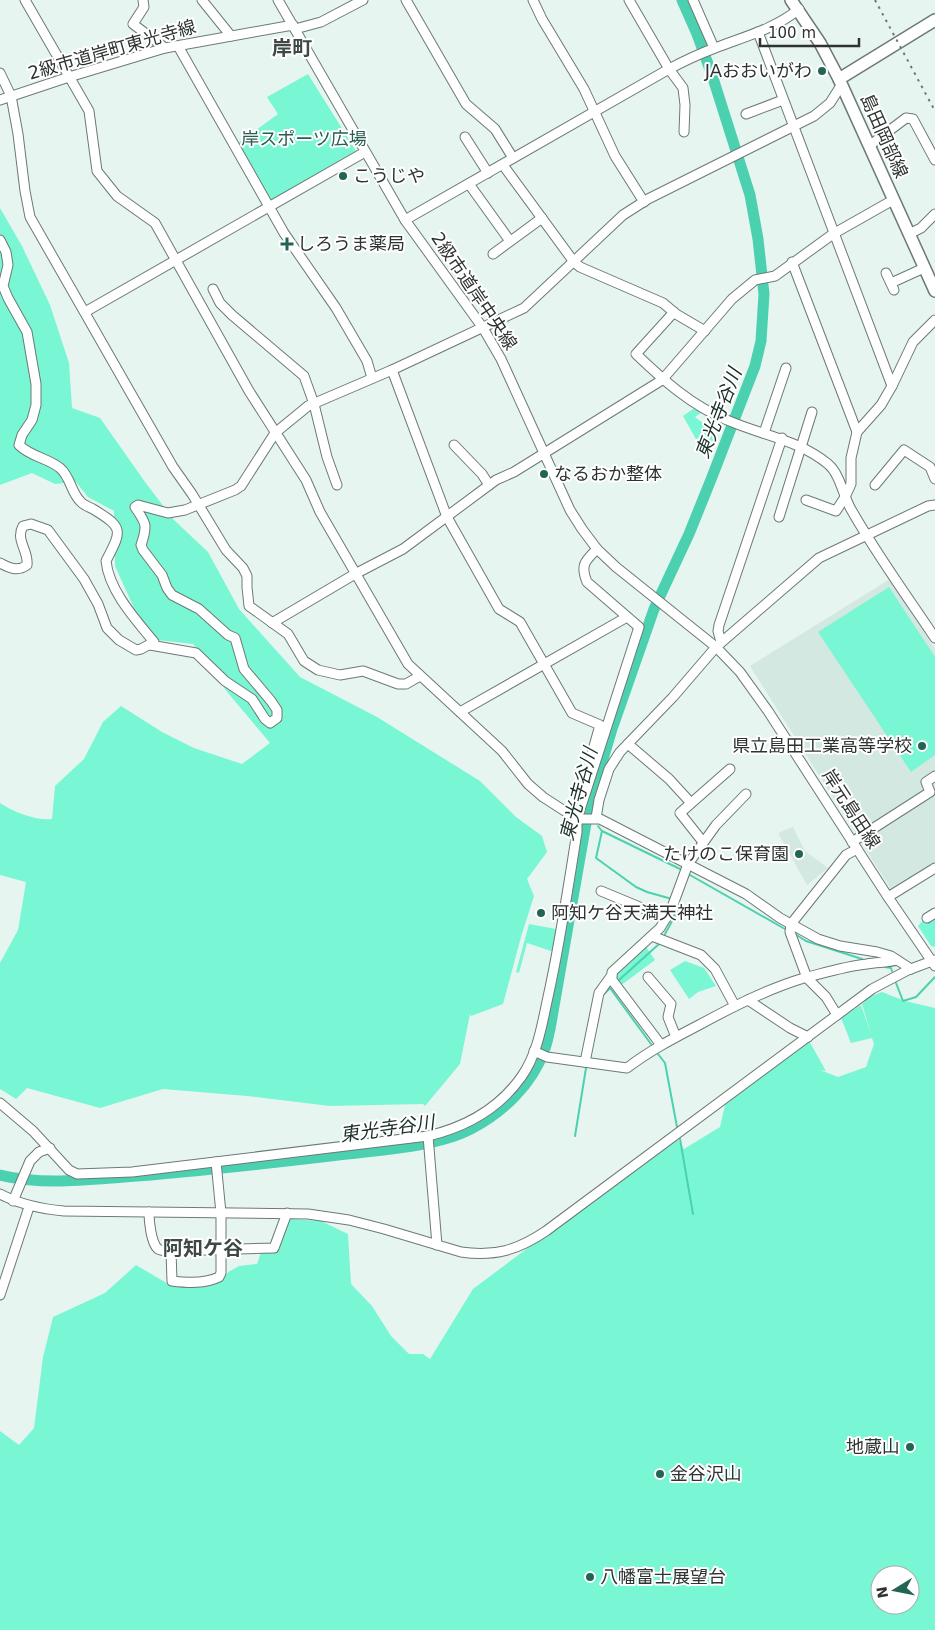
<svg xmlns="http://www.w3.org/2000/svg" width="935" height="1630" viewBox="0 0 935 1630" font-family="'DejaVu Sans','Noto Sans JP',sans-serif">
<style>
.built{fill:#d3e8e1}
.green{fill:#79f6d4;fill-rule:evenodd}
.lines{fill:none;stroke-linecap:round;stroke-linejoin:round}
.stream{stroke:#4cd1b0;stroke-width:2}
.river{stroke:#4cd1b0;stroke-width:11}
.minor-casing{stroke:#6d7975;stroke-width:11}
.major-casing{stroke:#6d7975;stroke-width:14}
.minor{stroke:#fff;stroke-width:9}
.major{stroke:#fff;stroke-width:11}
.rail{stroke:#6f7775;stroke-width:2;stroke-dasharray:2.5 5;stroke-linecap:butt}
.poi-dot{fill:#236554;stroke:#fff;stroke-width:2}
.labels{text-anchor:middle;stroke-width:4;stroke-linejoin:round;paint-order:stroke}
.street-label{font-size:18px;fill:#2e3332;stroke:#fff}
.poi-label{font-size:18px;fill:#2e3332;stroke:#fff;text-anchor:start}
.park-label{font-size:18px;fill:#295f50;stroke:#fff}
.water-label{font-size:19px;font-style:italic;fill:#1a3029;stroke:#fff}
.quarter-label{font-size:20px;font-weight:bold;fill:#3e4945;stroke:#fff}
</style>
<rect width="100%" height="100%" fill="#e7f5f0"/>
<g class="built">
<path d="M890,579L935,649V864L892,891L750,666Z"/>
<path d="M793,827L805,851L828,868L807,885L778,833Z"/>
</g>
<g class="green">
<path d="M308,74L356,151L271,200L238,143L278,114L267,97Z"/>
<path d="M0,208L22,246L50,305L69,363L72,408L100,418L145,482L174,520L208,552L239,609L300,677L377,717L480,781L516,817L542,836L547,852L527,879L534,896L521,937L503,1004L471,1016L470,1014L460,1064L425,1106L423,1104L330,1106L247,1096L163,1089L100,1108L27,1088L16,1099L0,1089V963L18,930L26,882L0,875V803C13,812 37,821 52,819L55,786L84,759L103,722L121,706L162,732L194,748L242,764L270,743L228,693L193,644L157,640L134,608L115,566L114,511L88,497L76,482L55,484L32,473L0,485Z"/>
<path d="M696,407L702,412L695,417L716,433L707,459L683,416Z"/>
<path d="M889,587L935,657V755L911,772L818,632Z"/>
<path d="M935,916V947L931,946L918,926L925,918Z"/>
<path d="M529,924L556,929L554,952L527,943L519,973L516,972Z"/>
<path d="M646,947L655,960L620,986L616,980L617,974Z"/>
<path d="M685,961L704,968L716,986L698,992L689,999L670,970Z"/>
<path d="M882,992L905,1001L935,1008V1630H0V1431L19,1445L34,1428L43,1357L53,1317L105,1293L136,1265L170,1285L220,1279L230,1271L239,1266L257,1264L261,1252L275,1250L289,1219L321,1221L348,1234L351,1284L372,1306L391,1336L409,1354H423L430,1359L473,1289L676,1137L684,1149L720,1127L725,1105L808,1039L826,1071L820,1070L838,1077L866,1067L874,1044L872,1038L851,1043L841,1018L861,1005L871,1034L862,1004L869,997ZM880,1575H910V1605H880Z"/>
</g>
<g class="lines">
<g class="stream">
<path d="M588,811L592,817"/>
<path d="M598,826L602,831L680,869"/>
<path d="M602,831L596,858L636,887L647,892L672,899"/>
<path d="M690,875L785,929"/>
<path d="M665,934L677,912V910"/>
<path d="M795,934L806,941L862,959"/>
<path d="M885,967L891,968L892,971"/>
<path d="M619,980L659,944"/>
<path d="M896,983L903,1001L916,997L935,977"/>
<path d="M603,995L610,988L651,1044"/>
<path d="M658,1054L665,1063L677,1127"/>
<path d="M575,1136L586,1068"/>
<path d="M680,1139L693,1214"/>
</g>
<path class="river" d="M0,1175C40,1185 84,1180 124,1177C193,1172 262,1164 330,1156C371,1151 435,1148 471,1129C502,1113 532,1085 544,1051C547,1044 548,1037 550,1029L589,806L612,729L654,609L689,534L712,477L755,366L761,341L764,294L758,239L750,195L712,75L697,34L682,0"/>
<defs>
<g id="minor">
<path d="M25,0L89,111L97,171L117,196L155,223L249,391L306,480L320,512L408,664L502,751L528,784L543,797L577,819H600L746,894L780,918L818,939L840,946L877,952L891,956L911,969"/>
<path d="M143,0L144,7L133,24L165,48"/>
<path d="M202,0L231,36"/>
<path d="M278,0L405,220L483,328L501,359L570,510L582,529L597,549L616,567L716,647L740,672L768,711L888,897L935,966"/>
<path d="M406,0L466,104L495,129L513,158"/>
<path d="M533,0L542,19L584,89L615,156L644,202"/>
<path d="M629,0L669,69L683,88L685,105L684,132"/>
<path d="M693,0L714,48"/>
<path d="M295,29L321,22L363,0"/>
<path d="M758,32L892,386"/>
<path d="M178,46L284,233L336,308L367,361L372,378"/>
<path d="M0,73L11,96L18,134L25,191L30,217L173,467L192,494L226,550L243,568L247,576V587L249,606L288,634L304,661L318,670L340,675L363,671L398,684H406L420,676"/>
<path d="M0,100L69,77L165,48L293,25"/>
<path d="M746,114L783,100"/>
<path d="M465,137L488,173"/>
<path d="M869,146L906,118L913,119L935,160"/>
<path d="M503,165L574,262L580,267L663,303L676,314L705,331"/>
<path d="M469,184L510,241"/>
<path d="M405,220L669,69C684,61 699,54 715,48C743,37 775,29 799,9"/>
<path d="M909,234L921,228L935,214"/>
<path d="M0,240L6,252L8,265L3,286L8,298L27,332L36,384V405L32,420L22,435L19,445C31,457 48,458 60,468C70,476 71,492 80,501C83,505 89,507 93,509C124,528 122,530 106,561C109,591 136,620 154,642L141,649L136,650L119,640L107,628L98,604L84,579L48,530L31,524L23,526C15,540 29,551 27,565C18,572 9,568 0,563"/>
<path d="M493,254L542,218"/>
<path d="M792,262L857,432"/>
<path d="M886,273L894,290"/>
<path d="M891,283L924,268"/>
<path d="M213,289L220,303L232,315L304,376L314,404L327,457L337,485"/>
<path d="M85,312L365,152"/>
<path d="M674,312L636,354C663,380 692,406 727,420C761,435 799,440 828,464C841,475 843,497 852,511C877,555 907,596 935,638"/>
<path d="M392,370L447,517L499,609L520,622L572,713L600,725L591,757"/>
<path d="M764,433L786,368"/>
<path d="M454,445L482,474L489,485"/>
<path d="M875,485L904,450L930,467L935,479"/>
<path d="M806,500L836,511L845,497L851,484V458L857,432L881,405L892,386L913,342L935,320"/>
<path d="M779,517L812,412"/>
<path d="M272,623L355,574L403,549L496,480L514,472L662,380L732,299L755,280L775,276L833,234L893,200"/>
<path d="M721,642L718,631L719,625L782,438"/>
<path d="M150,645L196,653L225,681L252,699L265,719L270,723L277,718V710L271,701L244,669L235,638L228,635L199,609L172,595L167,588L162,575L143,550L141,545C148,525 146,523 135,507L138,505L168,513L185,510L235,490L241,486L275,433L308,406L392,370L524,308L623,215L648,199L814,116L830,103L842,84"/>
<path d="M460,712L627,617"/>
<path d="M628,744L669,779L691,803"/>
<path d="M596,818L599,800L609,769L620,752L673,697L716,647L819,558L928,506L935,505"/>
<path d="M703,842L680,813L730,769"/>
<path d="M852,842L930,792L926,782L935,776"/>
<path d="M601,891L666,918"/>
<path d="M888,897L935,868"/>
<path d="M927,918L935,913"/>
<path d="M652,936L701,955L715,969L735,1006"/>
<path d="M648,977L671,1004L668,1017L676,1037"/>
<path d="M748,1000L790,1028L808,1037"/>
<path d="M837,1015L826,997L807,978L790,932L791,924L846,855L857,849"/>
<path d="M661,1045L612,980V972L660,928L671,910L688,864L716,825L746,794"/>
<path d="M534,1051L547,1057L627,1068C649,1051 674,1038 699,1025C732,1007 767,989 804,978C824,973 846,966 867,964C877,962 887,963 897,960"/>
<path d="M585,1062L599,993L612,975"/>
<path d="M0,1103L33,1131L69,1170L77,1174L132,1172L428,1136C466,1127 499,1109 522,1076C538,1053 542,1024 548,997C560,943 568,888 577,832V819L639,627L587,582C580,565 585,561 597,549"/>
<path d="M428,1136L437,1245"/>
<path d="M0,1194C21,1205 41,1209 64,1211L308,1214L349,1220L384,1229L461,1252C495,1257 518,1250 546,1231L872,989L908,970L935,960"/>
<path d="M13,1201L30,1161L39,1152L50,1148"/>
<path d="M149,1212C149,1221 151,1243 158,1249C161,1251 167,1251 171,1251L274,1248L287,1213"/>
<path d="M171,1251L172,1281C188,1283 205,1284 219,1277L221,1273V1213L216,1162"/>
<path d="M0,1295L29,1207"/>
</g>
<g id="major">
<path d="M791,0L820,43L839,79L935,291"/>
<path d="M839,79L935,20"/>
</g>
</defs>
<use href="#minor" class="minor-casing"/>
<use href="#major" class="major-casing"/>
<use href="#minor" class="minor"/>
<use href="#major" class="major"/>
<path class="rail" d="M875,0L935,111"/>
</g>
<g class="poi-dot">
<circle cx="822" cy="71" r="5"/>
<circle cx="343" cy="176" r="5"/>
<path d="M284.5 236.5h5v5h5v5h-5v5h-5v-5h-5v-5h5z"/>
<circle cx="544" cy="474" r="5"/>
<circle cx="922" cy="746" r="5"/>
<circle cx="799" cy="854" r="5"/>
<circle cx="541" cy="913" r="5"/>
<circle cx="910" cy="1447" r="5"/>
<circle cx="660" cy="1474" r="5"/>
<circle cx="590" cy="1577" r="5"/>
</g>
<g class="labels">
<g class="street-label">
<text transform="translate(112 50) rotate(-16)" y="6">2級市道岸町東光寺線</text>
<text transform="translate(884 136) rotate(66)" y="6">島田岡部線</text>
<text transform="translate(474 291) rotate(56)" y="6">2級市道岸中央線</text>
<text transform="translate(851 809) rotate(57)" y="6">岸元島田線</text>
</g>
<g class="poi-label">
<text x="812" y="77" text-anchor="end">JAおおいがわ</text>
<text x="353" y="182">こうじや</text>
<text x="297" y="250">しろうま薬局</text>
<text x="554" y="480">なるおか整体</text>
<text x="912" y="752" text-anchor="end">県立島田工業高等学校</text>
<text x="789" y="860" text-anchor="end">たけのこ保育園</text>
<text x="551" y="919">阿知ケ谷天満天神社</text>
<text x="900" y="1453" text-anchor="end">地蔵山</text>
<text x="670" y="1480">金谷沢山</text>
<text x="600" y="1583">八幡富士展望台</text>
</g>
<g class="park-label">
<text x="304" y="145">岸スポーツ広場</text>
</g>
<g class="water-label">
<text transform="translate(718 413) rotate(-69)" y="7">東光寺谷川</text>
<text transform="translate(578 794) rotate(-75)" y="7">東光寺谷川</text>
<text transform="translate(387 1128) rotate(-8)" y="7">東光寺谷川</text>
</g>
<g class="quarter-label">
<text x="292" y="55">岸町</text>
<text x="203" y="1255">阿知ケ谷</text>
</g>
</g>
<g transform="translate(895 1590) rotate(260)"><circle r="24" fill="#ffffff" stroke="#abadad"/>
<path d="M0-4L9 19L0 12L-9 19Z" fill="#236554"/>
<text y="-8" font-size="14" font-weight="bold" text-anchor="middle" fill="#2e3332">N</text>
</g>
<path d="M760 38v8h99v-8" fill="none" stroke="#2e3332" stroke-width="2.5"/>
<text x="768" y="38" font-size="15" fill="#2e3332" stroke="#ffffff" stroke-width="4" paint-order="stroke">100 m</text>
</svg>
